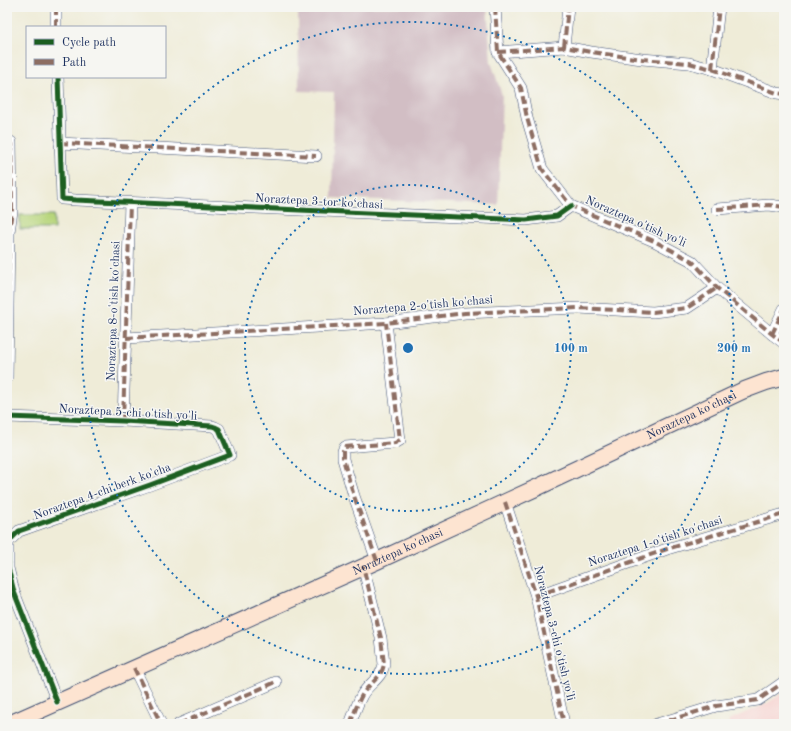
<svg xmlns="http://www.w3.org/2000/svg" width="791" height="731" viewBox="0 0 791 731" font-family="'Old Standard TT',serif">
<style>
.built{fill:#f7d0ce}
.industrial{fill:#d2bec4}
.green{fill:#b7d57c;stroke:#69826d}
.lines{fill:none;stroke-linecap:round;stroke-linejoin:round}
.minor-casing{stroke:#3b4b70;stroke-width:12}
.secondary-casing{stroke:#3b4b70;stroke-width:18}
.minor{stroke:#fff;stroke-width:11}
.secondary{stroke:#fde4d1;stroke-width:16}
.quiet{stroke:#8d6e63;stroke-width:4;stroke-dasharray:8 4;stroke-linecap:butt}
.cycleway-casing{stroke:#f6f6f2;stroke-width:8}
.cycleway{stroke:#1b5e20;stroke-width:5}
.ring{fill:none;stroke:#1f6fb2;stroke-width:2;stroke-dasharray:2 4}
.labels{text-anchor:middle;stroke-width:3;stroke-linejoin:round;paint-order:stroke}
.street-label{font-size:12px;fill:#1b2f5e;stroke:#f6f6f2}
.centre{fill:#1f6fb2;stroke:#f6f6f2;stroke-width:2}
.ring-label{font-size:12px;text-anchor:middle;font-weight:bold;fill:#1f6fb2;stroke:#f6f6f2;stroke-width:3;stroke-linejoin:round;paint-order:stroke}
</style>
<rect width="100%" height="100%" fill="#f6f6f2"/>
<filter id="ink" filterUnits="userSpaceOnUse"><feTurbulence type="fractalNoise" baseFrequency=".025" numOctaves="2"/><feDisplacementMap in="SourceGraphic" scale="8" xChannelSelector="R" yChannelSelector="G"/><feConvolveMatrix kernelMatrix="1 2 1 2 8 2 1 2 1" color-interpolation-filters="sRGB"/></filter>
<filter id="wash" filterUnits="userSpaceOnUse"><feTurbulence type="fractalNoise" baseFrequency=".012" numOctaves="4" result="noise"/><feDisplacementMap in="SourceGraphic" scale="16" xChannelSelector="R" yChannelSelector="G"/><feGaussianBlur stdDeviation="0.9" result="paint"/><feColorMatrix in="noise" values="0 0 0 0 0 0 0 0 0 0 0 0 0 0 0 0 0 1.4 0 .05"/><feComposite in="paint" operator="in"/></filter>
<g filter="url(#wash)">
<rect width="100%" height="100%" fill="#efecd8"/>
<path class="built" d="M784,692V724H729V720L766,704Z"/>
<path class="industrial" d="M298,7H487L491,62L502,95L498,205L332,198L334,92L299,91Z"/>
<rect class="green" x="20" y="215" width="34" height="14"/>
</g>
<g filter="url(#ink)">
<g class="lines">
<defs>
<g id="minor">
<path d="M56,7V27"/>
<path d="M495,7L498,52L521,88L527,118L542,169L571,206L654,241L692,261L717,288L772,334L784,343"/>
<path d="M564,47L568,7"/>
<path d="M498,52L564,47L591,52L642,59L689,63L712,69L777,93L784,94"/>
<path d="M712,69L719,7"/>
<path d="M58,77L62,199L76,200L526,220L557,216L571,206"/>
<path d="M60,143L316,156"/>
<path d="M717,209L769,205L784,207"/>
<path d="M772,334L784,309"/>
<path d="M126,338L386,323L465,313L578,308L653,312L687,308L717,288"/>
<path d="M7,379L9,232L12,211L11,142"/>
<path d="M7,417L123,421L212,426L215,427L219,429L230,455L150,485L19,531L8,542V568L14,592L57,702"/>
<path d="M123,421L130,203"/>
<path d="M505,502L536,596L564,724"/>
<path d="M377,561L354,496L343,459V451L345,447L395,443L400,440L386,323"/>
<path d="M536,596L667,549L784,514"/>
<path d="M134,668L161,724"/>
<path d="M179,724L276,682"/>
<path d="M350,724C354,714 357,704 362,695C369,683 382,678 384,664L381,638L363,566"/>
<path d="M657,724L716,706L758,700L784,682"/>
</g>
<g id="secondary">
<path id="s1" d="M9,724L377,561L536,488L742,391L766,382L784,377"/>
</g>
</defs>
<use href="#minor" class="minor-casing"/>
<use href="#secondary" class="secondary-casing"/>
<use href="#minor" class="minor"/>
<use href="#secondary" class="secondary"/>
<g class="quiet">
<path d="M56,7V27"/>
<path d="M495,7L498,52L521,88L527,118L542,169L571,206L654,241L692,261L717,288L772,334L784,343"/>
<path d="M564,47L568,7"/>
<path d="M498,52L564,47L591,52L642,59L689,63L712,69L777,93L784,94"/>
<path d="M712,69L719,7"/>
<path d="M60,143L316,156"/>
<path d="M717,209L769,205L784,207"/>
<path d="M772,334L784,309"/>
<path d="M126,338L386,323L465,313L578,308L653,312L687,308L717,288"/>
<path d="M7,379L9,232L12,211L11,142"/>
<path d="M123,421L130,203"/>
<path d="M505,502L536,596L564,724"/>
<path d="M377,561L354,496L343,459V451L345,447L395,443L400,440L386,323"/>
<path d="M536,596L667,549L784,514"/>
<path d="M134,668L161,724"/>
<path d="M179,724L276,682"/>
<path d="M350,724C354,714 357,704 362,695C369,683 382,678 384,664L381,638L363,566"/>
<path d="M657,724L716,706L758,700L784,682"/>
</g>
<defs>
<g id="cycleway">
<path d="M58,77L62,199L76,200L526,220L557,216L571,206"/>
<path d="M7,417L123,421L212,426L215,427L219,429L230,455L150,485L19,531L8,542V568L14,592L57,702"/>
</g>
</defs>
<use href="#cycleway" class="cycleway-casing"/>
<use href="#cycleway" class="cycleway"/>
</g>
</g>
<g class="ring">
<circle cx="408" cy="348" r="163"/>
<circle cx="408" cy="348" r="326"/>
</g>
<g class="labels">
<g class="street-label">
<text transform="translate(319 201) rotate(3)" y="4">Noraztepa 3-tor ko‘chasi</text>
<text transform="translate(636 221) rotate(24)" y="4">Noraztepa o'tish yo'li</text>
<text transform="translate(423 305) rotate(-5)" y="4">Noraztepa 2-o'tish ko'chasi</text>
<text transform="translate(113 311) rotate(-88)" y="4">Noraztepa 8-o'tish ko'chasi</text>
<text transform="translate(128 412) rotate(3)" y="4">Noraztepa 5-chi o'tish yo'li</text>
<text dy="4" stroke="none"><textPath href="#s1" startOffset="749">Noraztepa ko'chasi</textPath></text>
<text transform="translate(102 491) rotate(-20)" y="4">Noraztepa 4-chi berk ko'cha</text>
<text transform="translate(655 541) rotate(-18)" y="4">Noraztepa 1-o'tish ko'chasi</text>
<text dy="4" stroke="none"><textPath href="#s1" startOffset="425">Noraztepa ko'chasi</textPath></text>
<text transform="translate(555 633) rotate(76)" y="4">Noraztepa 3-chi o'tish yo'li</text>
</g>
</g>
<circle cx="408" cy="348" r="6" class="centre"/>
<g class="ring-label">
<text x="571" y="352">100 m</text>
<text x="734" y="352">200 m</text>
</g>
<rect width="791" height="731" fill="none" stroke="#f6f6f2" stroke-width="24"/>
<rect x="26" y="26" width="140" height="52" fill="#f6f6f2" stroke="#9ea6b7"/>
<rect x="34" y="39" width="20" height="6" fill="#1b5e20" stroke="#9ea6b7"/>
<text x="62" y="46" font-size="12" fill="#1b2f5e">Cycle path</text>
<rect x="34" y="59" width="20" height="6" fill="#8d6e63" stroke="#9ea6b7"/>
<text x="62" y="66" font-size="12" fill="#1b2f5e">Path</text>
</svg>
